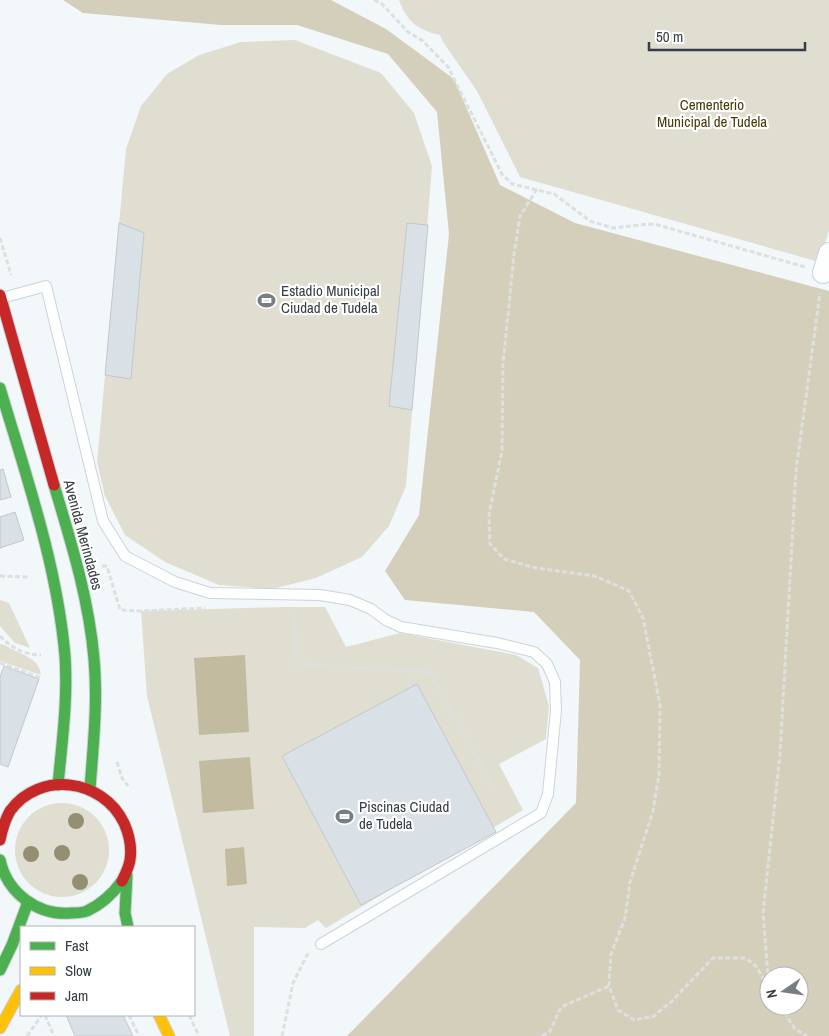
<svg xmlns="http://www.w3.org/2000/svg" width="829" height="1036" viewBox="0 0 829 1036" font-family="'Archivo Narrow',sans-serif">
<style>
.green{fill:#e0ded0}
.forest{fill:#d4cfba;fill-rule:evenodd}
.water{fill:#c2bba0}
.building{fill:#d9e1e7;stroke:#c2c8cc}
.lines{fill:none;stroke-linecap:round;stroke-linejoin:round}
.lane-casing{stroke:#cdd3d8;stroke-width:12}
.street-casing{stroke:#cdd3d8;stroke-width:22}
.fast-casing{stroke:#cdd3d8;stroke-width:13}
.slow-casing{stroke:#cdd3d8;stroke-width:13}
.jam-casing{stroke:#cdd3d8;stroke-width:13}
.path{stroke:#dee0e0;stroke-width:3;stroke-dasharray:5 2.5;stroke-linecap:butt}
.lane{stroke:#fdfefe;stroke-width:10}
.street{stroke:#fdfefe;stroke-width:20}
.fast{stroke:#4caf50;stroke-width:11}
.slow{stroke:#ffc107;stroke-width:11}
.jam{stroke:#c62828;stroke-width:11}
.tree{fill:#948f73}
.labels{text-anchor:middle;stroke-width:4.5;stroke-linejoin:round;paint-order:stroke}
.park-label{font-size:15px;fill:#483a05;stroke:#fff}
.poi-label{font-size:15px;fill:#363e43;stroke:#fff;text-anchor:start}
.street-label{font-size:15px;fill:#363e43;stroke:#fff}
</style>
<rect width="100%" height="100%" fill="#f2f7fa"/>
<g class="green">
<path d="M399,0H829V230L819,262L520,177L477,91L443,42L440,35C418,30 407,22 399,0Z"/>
<path d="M295,40L381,73L414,113L432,166L406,486L389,526L362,557L316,578L272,589L219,585L165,562L125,535L105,496L97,462L126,149L141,106L167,74L199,55L241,42Z"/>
<path d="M0,600L9,603L30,648L15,643L0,626Z"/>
<path d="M284,607H325L346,647L400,633L516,655L538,668L549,706L546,739L499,764L523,810L326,928L318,920L305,928L254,927V1036H230L147,696L141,611Z"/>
<path d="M0,644L5,645C19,655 39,656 41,675L0,661Z"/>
<circle cx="62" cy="850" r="47"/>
</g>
<path class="forest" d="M63,0H331L386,29L454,79L500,185L575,223L829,291V1036H347L576,803L580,660L534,612L405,600L385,571L419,515L449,234L437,112L388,54L297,25H221L83,13ZM769,976H799V1006H769Z"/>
<g class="water">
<path d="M245,655L249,732L199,735L194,658Z"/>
<path d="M250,757L254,809L203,813L199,761Z"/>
<path d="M244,847L247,884L227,886L225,849Z"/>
</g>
<g class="building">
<path d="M119,223L144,233L131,379L105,375Z"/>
<path d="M407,223L428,225L412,410L389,406Z"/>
<path d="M3,469L11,497L0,500V470Z"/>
<path d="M15,512L24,540L0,548V517Z"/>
<path d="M4,666L39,679L8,767L0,764V677Z"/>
<path d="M417,684L496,832L361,905L282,756Z"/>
<path d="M66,1015H123L133,1036H75Z"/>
</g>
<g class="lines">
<defs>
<path id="lane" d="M2,298L46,286L103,521L125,556L175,582L210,593L320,595L350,600L371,609L386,620L401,627L497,643L534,652L547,664L555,682L556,710L548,794L541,813L321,944"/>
<path id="street" d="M823,273L829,253"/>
<g id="fast">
<path d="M0,388C26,476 57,564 65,656C68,699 62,742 58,785"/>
<path d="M54,485C71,542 89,599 94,659C98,702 93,747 90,789"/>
<path d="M0,860C7,893 38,916 71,913C76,913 82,913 87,911C102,904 112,895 122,881"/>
<path d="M127,875L125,913L128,927"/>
<path d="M0,970L12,945L28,902"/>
</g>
<g id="slow">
<path d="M159,1015L169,1036"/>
<path d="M0,1028L21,990"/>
</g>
<g id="jam">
<path d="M0,295L54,485"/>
<path d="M0,840C2,830 5,820 10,811C40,770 103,779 124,823C129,834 132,847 130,860C129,867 125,875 122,881"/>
</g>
</defs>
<use href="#lane" class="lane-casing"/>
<use href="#street" class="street-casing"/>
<use href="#fast" class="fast-casing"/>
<use href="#slow" class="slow-casing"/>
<use href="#jam" class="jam-casing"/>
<g class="path">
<path d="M374,0L382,4L408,32L423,41L448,67L502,174L512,184L554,194L590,221L613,228L648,224L658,225L805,267"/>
<path d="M537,189L520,216L514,254L503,364L502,451L489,514L490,544L504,559L536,568L595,576L629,591L643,618L660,705L659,775L653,811L630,882L625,918L611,954L609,986L618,1010L634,1020L654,1016L672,1001L713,958H745L756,966L767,985"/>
<path d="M0,238L11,275"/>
<path d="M102,566H107L120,610L141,611L205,608"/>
<path d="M0,576L29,577"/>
<path d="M294,610L296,664L430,672L495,789"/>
<path d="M0,636C11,648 25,655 41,655"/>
<path d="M0,663L42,678"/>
<path d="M117,762L122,778L128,786"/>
<path d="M769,988L763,913L780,754L796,471L820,293"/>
<path d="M780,1006L795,1029L807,1036"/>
<path d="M45,1015L54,1036"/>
<path d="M129,1015L139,1036"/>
<path d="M189,1015L199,1036"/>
<path d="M27,1036L42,1015"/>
<path d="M282,1036L293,983L307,955L310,953"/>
<path d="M542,1036L550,1031L561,1007L609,986"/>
</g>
<use href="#lane" class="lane"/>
<use href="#street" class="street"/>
<use href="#fast" class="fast"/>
<use href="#slow" class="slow"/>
<use href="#jam" class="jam"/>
</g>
<g class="tree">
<circle cx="76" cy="821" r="8"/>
<circle cx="62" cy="853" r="8"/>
<circle cx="31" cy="854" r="8"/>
<circle cx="80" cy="882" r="8"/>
</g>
<defs>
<symbol id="stadium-bare" viewBox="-9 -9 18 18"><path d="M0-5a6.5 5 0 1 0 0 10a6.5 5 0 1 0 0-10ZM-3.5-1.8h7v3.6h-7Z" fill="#787f83" stroke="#fff" stroke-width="2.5" paint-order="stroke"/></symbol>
</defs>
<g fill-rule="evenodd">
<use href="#stadium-bare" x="254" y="288" width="25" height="25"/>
<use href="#stadium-bare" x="332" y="804" width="25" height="25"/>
</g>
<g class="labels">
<g class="park-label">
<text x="712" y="110">Cementerio<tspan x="712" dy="17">Municipal de Tudela</tspan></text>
</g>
<g class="poi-label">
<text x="281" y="296">Estadio Municipal<tspan x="281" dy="17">Ciudad de Tudela</tspan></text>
<text x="359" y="812">Piscinas Ciudad<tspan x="359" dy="17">de Tudela</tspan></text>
</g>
<g class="street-label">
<text transform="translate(83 535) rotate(75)" y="5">Avenida Merindades</text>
</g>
</g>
<rect x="20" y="926" width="175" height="90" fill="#ffffff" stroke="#afb2b4"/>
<rect x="30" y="942" width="25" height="8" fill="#4caf50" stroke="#afb2b4"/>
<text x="65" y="951" font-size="15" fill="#363e43">Fast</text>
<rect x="30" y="967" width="25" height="8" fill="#ffc107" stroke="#afb2b4"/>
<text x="65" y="976" font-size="15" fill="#363e43">Slow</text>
<rect x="30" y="992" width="25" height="8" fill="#c62828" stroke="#afb2b4"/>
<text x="65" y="1001" font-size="15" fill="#363e43">Jam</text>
<g transform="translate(784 991) rotate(257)"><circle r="24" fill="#ffffff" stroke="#afb2b4"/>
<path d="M0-4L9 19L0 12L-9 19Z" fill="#787f83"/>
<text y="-8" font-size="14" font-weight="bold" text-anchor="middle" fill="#363e43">N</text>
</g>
<path d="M649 42v8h156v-8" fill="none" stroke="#363e43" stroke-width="2.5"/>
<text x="656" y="42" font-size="15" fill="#363e43" stroke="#ffffff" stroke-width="4" paint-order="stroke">50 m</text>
</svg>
